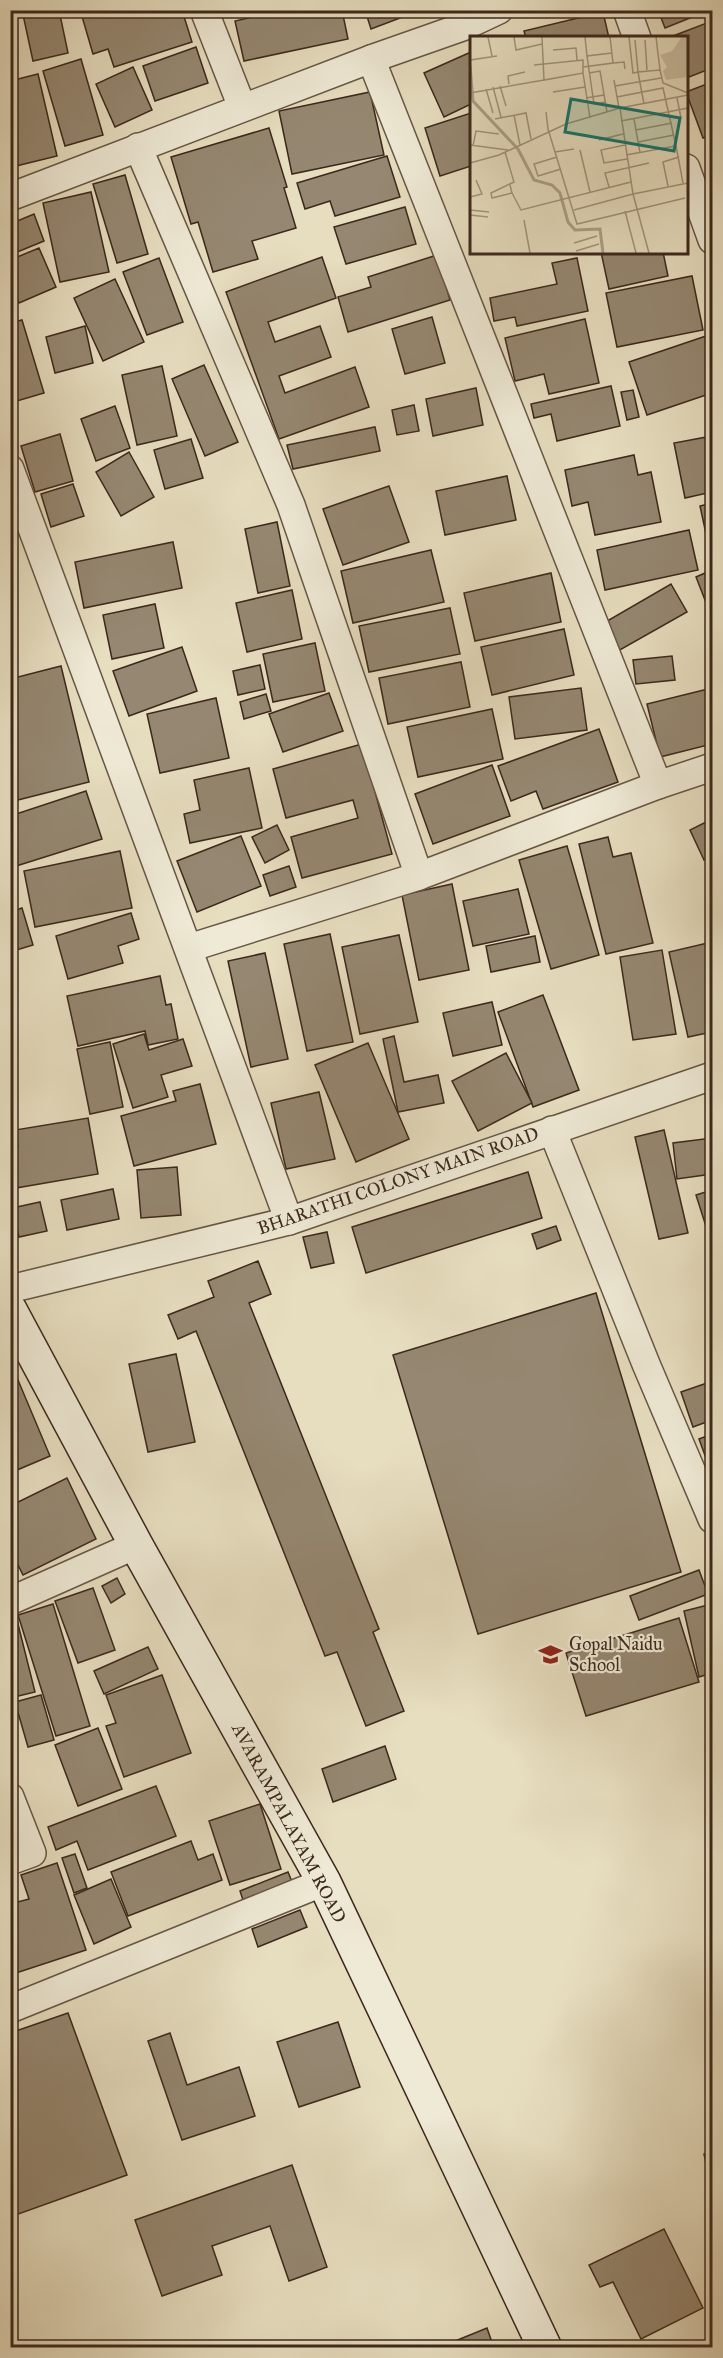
<svg xmlns="http://www.w3.org/2000/svg" width="723" height="2358" viewBox="0 0 723 2358" font-family="'IM FELL Great Primer',serif">
<style>
.building{fill:#958771;stroke:#3c281c;stroke-width:1.5}
.lines{fill:none;stroke-linecap:round;stroke-linejoin:round}
.street-casing{stroke:#675645;stroke-width:30}
.secondary-casing{stroke:#3c281c;stroke-width:36}
.street{stroke:#efead6;stroke-width:27}
.secondary{stroke:#efead6;stroke-width:33}
.labels{text-anchor:middle;stroke-width:4.5;stroke-linejoin:round;paint-order:stroke}
.street-label{font-size:18px;fill:#3c281c;stroke:#efead6}
.poi-label{font-size:18px;fill:#3c281c;stroke:#efead6;text-anchor:start}
.inset-river{fill:none;stroke:#ada088;stroke-width:3}
.inset-road{fill:none;stroke:#a3957e;stroke-width:1.5}
.view{fill:#0f766e;fill-opacity:0.15;stroke:#0f766e;stroke-width:3}
.inset-edge{fill:none;stroke:#3c281c;stroke-width:3}
</style>
<rect width="100%" height="100%" fill="#e7dec0"/>
<filter id="stains"><feTurbulence type="fractalNoise" baseFrequency=".00333" numOctaves="4"/><feColorMatrix values="0 0 0 0 .2 0 0 0 0 .09 0 0 0 0 .02 0 0 0 .5 -.17"/></filter>
<radialGradient id="worn" r=".72"><stop offset=".6" stop-color="#630" stop-opacity="0"/><stop offset="1" stop-color="#630" stop-opacity=".3"/></radialGradient>
<g class="building">
<path d="M22,10H59L68,53L33,61Z"/>
<path d="M90,10H182L192,42L114,67L108,49L93,54L81,13Z"/>
<path d="M284,10H342L348,39L244,61L235,21Z"/>
<path d="M365,10H421L371,29Z"/>
<path d="M658,10H710L665,28Z"/>
<path d="M603,12L609,38H526L524,31Z"/>
<path d="M712,21V68L689,77L686,68V38H674L673,36Z"/>
<path d="M10,34L16,60L10,62Z"/>
<path d="M196,47L208,83L155,101L143,66Z"/>
<path d="M471,52V104L444,117L424,73Z"/>
<path d="M81,59L103,135L65,146L43,71Z"/>
<path d="M133,67L152,110L115,127L96,84Z"/>
<path d="M38,74L57,156L16,166L10,141V81Z"/>
<path d="M712,82V135L703,138L686,92Z"/>
<path d="M370,92L384,155L292,174L279,111Z"/>
<path d="M471,113V166L440,176L425,128Z"/>
<path d="M269,128L287,187L284,188L296,228L252,241L258,259L213,272L198,222L191,224L171,157Z"/>
<path d="M387,156L400,197L335,216L330,201L305,209L297,183Z"/>
<path d="M125,175L148,254L117,263L93,184Z"/>
<path d="M91,192L109,272L60,282L43,203Z"/>
<path d="M405,207L416,244L346,264L334,227Z"/>
<path d="M34,214L44,241L10,255V224Z"/>
<path d="M39,248L56,287L19,303L10,283V260Z"/>
<path d="M601,252H663L668,276L609,289Z"/>
<path d="M437,255L450,300L348,332L338,297L371,287L368,277Z"/>
<path d="M322,257L336,298L268,322L275,342L320,326L331,357L279,376L285,393L355,367L369,407L279,439L226,292Z"/>
<path d="M159,258L183,322L147,335L123,272Z"/>
<path d="M577,258L588,311L517,326L515,317L494,321L490,298L557,284L552,263Z"/>
<path d="M692,276L703,330L617,347L606,293Z"/>
<path d="M115,279L144,342L103,361L74,298Z"/>
<path d="M432,317L445,363L405,374L392,329Z"/>
<path d="M585,319L599,383L549,394L544,374L515,381L505,338Z"/>
<path d="M22,320L44,393L10,403V323Z"/>
<path d="M85,326L93,363L55,373L46,337Z"/>
<path d="M706,336L712,356V393L647,415L629,362Z"/>
<path d="M204,365L238,442L205,456L172,379Z"/>
<path d="M162,366L177,436L137,445L122,375Z"/>
<path d="M611,386L620,426L557,441L551,414L534,418L531,404Z"/>
<path d="M476,388L483,425L433,436L426,399Z"/>
<path d="M633,390L639,417L627,420L621,392Z"/>
<path d="M414,405L419,431L397,435L392,410Z"/>
<path d="M115,406L130,448L96,461L81,419Z"/>
<path d="M375,427L380,451L293,469L287,445Z"/>
<path d="M60,434L73,481L35,492L21,446Z"/>
<path d="M712,436V492L685,498L674,443Z"/>
<path d="M191,439L203,478L165,489L154,450Z"/>
<path d="M129,452L154,497L121,516L96,472Z"/>
<path d="M634,455L638,475L651,472L661,522L595,535L588,502L572,506L565,470Z"/>
<path d="M507,476L516,520L445,535L436,491Z"/>
<path d="M73,484L84,516L51,527L41,494Z"/>
<path d="M389,486L409,542L343,565L323,509Z"/>
<path d="M712,503V557H711L700,506Z"/>
<path d="M277,522L290,586L258,593L245,529Z"/>
<path d="M689,530L698,570L605,590L597,550Z"/>
<path d="M173,542L182,588L84,608L75,562Z"/>
<path d="M431,550L444,602L353,623L341,571Z"/>
<path d="M712,570V618L696,577Z"/>
<path d="M551,573L561,622L475,641L464,593Z"/>
<path d="M671,584L687,612L618,651L602,624Z"/>
<path d="M292,590L302,639L247,652L236,603Z"/>
<path d="M155,604L164,648L112,659L103,615Z"/>
<path d="M450,608L460,654L369,672L359,626Z"/>
<path d="M564,629L574,675L492,695L481,647Z"/>
<path d="M315,643L325,691L273,702L263,654Z"/>
<path d="M182,647L197,691L129,716L113,671Z"/>
<path d="M672,656L675,680L636,684L633,660Z"/>
<path d="M461,662L470,707L388,724L379,678Z"/>
<path d="M260,665L265,689L238,695L233,671Z"/>
<path d="M61,666L89,782L10,802V679Z"/>
<path d="M581,688L587,730L515,739L509,697Z"/>
<path d="M712,688V744L660,757L647,704Z"/>
<path d="M329,693L343,731L283,752L269,714Z"/>
<path d="M266,694L271,711L244,719L240,702Z"/>
<path d="M216,698L229,758L160,773L147,714Z"/>
<path d="M492,709L503,759L418,777L407,727Z"/>
<path d="M599,729L618,782L543,809L536,791L511,801L498,766Z"/>
<path d="M362,744L392,854L302,878L291,837L358,818L353,800L286,818L273,769Z"/>
<path d="M492,765L510,816L433,844L415,794Z"/>
<path d="M249,768L262,828L190,843L184,814L200,810L194,780Z"/>
<path d="M86,791L102,839L13,867L10,858V816Z"/>
<path d="M712,819V856L704,860L690,830Z"/>
<path d="M277,825L289,850L265,863L252,837Z"/>
<path d="M241,836L261,886L197,912L177,861Z"/>
<path d="M608,837L613,857L631,853L653,943L606,954L579,844Z"/>
<path d="M567,846L599,955L551,969L519,860Z"/>
<path d="M120,851L132,908L35,927L24,871Z"/>
<path d="M289,866L296,887L270,896L263,875Z"/>
<path d="M452,884L469,970L419,980L402,895Z"/>
<path d="M518,889L529,934L473,946L463,901Z"/>
<path d="M10,892L14,909L10,910Z"/>
<path d="M22,908L33,945L10,952V912Z"/>
<path d="M131,913L139,939L118,946L123,963L68,979L56,936Z"/>
<path d="M330,934L353,1042L307,1051L284,944Z"/>
<path d="M399,935L418,1022L360,1034L342,947Z"/>
<path d="M535,936L540,962L491,972L486,946Z"/>
<path d="M712,942V1032L688,1037L669,952Z"/>
<path d="M662,950L676,1034L633,1040L620,957Z"/>
<path d="M265,953L288,1059L251,1067L228,961Z"/>
<path d="M160,976L166,1005L171,1004L178,1039L148,1045L145,1031L78,1046L67,996Z"/>
<path d="M543,995L579,1090L533,1107L498,1012Z"/>
<path d="M492,1002L502,1045L453,1056L443,1013Z"/>
<path d="M144,1034L149,1050L183,1039L192,1066L161,1075L168,1097L133,1108L113,1044Z"/>
<path d="M394,1036L404,1082L438,1075L444,1103L398,1112L383,1039Z"/>
<path d="M110,1042L123,1107L90,1114L77,1049Z"/>
<path d="M368,1043L409,1139L356,1162L315,1065Z"/>
<path d="M506,1053L532,1103L478,1131L452,1081Z"/>
<path d="M200,1084L216,1144L134,1166L121,1116L176,1101L173,1091Z"/>
<path d="M319,1092L335,1159L286,1169L271,1103Z"/>
<path d="M88,1118L98,1174L10,1189V1148L18,1147L15,1130Z"/>
<path d="M664,1130L688,1233L659,1239L635,1137Z"/>
<path d="M712,1138V1174L677,1179L673,1143Z"/>
<path d="M177,1167L181,1215L141,1218L137,1170Z"/>
<path d="M528,1172L542,1218L366,1273L352,1227Z"/>
<path d="M113,1189L119,1219L67,1230L61,1200Z"/>
<path d="M712,1190V1238L710,1239L696,1195Z"/>
<path d="M40,1202L47,1231L19,1237L12,1208Z"/>
<path d="M556,1226L561,1240L537,1249L532,1234Z"/>
<path d="M327,1232L334,1263L311,1268L303,1237Z"/>
<path d="M258,1261L271,1294L249,1303L379,1629L373,1632L404,1711L366,1726L337,1652L325,1656L196,1331L178,1339L168,1315L214,1297L208,1281Z"/>
<path d="M596,1293L681,1572L478,1634L393,1355Z"/>
<path d="M176,1354L195,1442L148,1452L129,1364Z"/>
<path d="M10,1361L50,1456L10,1473Z"/>
<path d="M707,1383L712,1399V1420L693,1427L681,1392Z"/>
<path d="M712,1434V1471L711,1472L699,1439Z"/>
<path d="M67,1478L96,1539L23,1575L10,1549V1506Z"/>
<path d="M699,1570L708,1594L639,1620L630,1596Z"/>
<path d="M117,1578L125,1594L111,1603L102,1586Z"/>
<path d="M93,1588L115,1650L78,1663L55,1601Z"/>
<path d="M53,1604L90,1726L56,1736L18,1615Z"/>
<path d="M712,1604V1673L699,1677L684,1611Z"/>
<path d="M16,1616L35,1692L10,1698V1617Z"/>
<path d="M679,1618L699,1682L586,1716L566,1653Z"/>
<path d="M148,1647L158,1669L104,1694L94,1671Z"/>
<path d="M162,1675L191,1753L124,1777L106,1726L116,1723L106,1695Z"/>
<path d="M41,1695L54,1740L28,1747L15,1702Z"/>
<path d="M98,1728L122,1789L78,1806L55,1745Z"/>
<path d="M385,1746L396,1779L333,1802L322,1769Z"/>
<path d="M156,1786L176,1836L88,1870L77,1841L56,1850L48,1827Z"/>
<path d="M260,1804L281,1869L230,1885L209,1821Z"/>
<path d="M191,1841L198,1860L213,1854L222,1880L128,1916L111,1872Z"/>
<path d="M75,1854L87,1888L74,1893L62,1858Z"/>
<path d="M57,1863L86,1950L10,1975V1904L29,1899L21,1875Z"/>
<path d="M288,1872L295,1889L246,1909L240,1891Z"/>
<path d="M111,1879L131,1927L94,1944L74,1895Z"/>
<path d="M300,1910L307,1927L258,1947L252,1929Z"/>
<path d="M68,2013L127,2175L10,2217V2033Z"/>
<path d="M338,2022L360,2087L299,2107L277,2042Z"/>
<path d="M170,2033L187,2085L239,2067L255,2116L182,2140L148,2041Z"/>
<path d="M712,2152V2187H711L704,2154Z"/>
<path d="M292,2165L327,2267L289,2281L270,2226L212,2246L222,2275L162,2296L135,2220Z"/>
<path d="M664,2229L703,2308L641,2339L613,2282L600,2287L589,2265Z"/>
<path d="M487,2328L494,2348H438Z"/>
</g>
<g class="lines">
<defs>
<g id="street">
<path d="M204,10L242,107"/>
<path d="M627,10L637,38"/>
<path d="M371,59L658,785"/>
<path d="M138,147L291,505L419,876"/>
<path d="M686,168L712,240"/>
<path d="M10,197L371,59L465,26L499,10"/>
<path d="M10,469L289,1221"/>
<path d="M189,948L419,876L658,785L712,767"/>
<path d="M552,1130L646,1364L712,1519"/>
<path d="M10,1289L289,1221L712,1076"/>
<path d="M10,1601L136,1545"/>
<path d="M10,1797L32,1853L10,1861"/>
<path d="M10,2009L324,1882"/>
</g>
<path id="secondary" d="M10,1310L136,1545L324,1882L545,2348"/>
</defs>
<use href="#street" class="street-casing"/>
<use href="#secondary" class="secondary-casing"/>
<use href="#street" class="street"/>
<use href="#secondary" class="secondary"/>
</g>
<defs>
<symbol id="school-bare" viewBox="-9 -9 18 18"><path d="M0-5L7-2L0 1L-7-2ZM-4 1L0 2.5L4 1V4Q0 6-4 4Z" fill="#8f2418" stroke="#efead6" stroke-width="2.5" paint-order="stroke"/></symbol>
</defs>
<g fill-rule="evenodd">
<use href="#school-bare" x="534" y="1638" width="33" height="33"/>
</g>
<g class="labels">
<g class="street-label">
<text transform="translate(398 1181) rotate(-19)" y="6">BHARATHI COLONY MAIN ROAD</text>
<text transform="translate(289 1823) rotate(62)" y="6">AVARAMPALAYAM ROAD</text>
</g>
<g class="poi-label">
<text x="569" y="1650">Gopal Naidu<tspan x="569" dy="21">School</tspan></text>
</g>
</g>
<g transform="translate(470 36)">
<rect width="218" height="218" fill="#e7dec0"/>
<path d="M217,1V41L196,44L193,35L197,31L190,19L202,15L211,2Z" fill="#cabfa4"/>
<path class="inset-river" d="M0,30L3,65L48,113L64,144L82,149L90,157L98,186L105,194L130,193L133,217"/>
<path class="inset-road" d="M18,1L22,20M44,1L46,14L72,8M72,1L74,44L113,37L120,82M115,1L117,20M159,1L163,37L168,36M186,1L190,34M165,4L168,36M175,4L177,34M83,14L106,12L107,24M0,24L27,20M143,27L154,26L155,33M64,29L113,24V37M113,31L143,27L140,1M119,37L130,35L137,76M144,44L149,72M39,48L38,40L55,36M30,50L36,70M145,50L191,42M23,51L31,81M16,53L23,77M83,56L115,51M0,57L74,44M147,61L193,52L206,110L156,119M116,62L134,59M207,62L211,82M135,66L124,68L117,20L142,17M174,68L168,36L190,34L193,47L218,57M150,72L163,158L179,217M76,76L78,93L107,188L215,162M44,79L50,109M25,83L56,77L61,103M164,83L170,117M151,85L218,72M166,94L202,87M129,104L153,98M168,106L204,99M0,109L38,114M155,109L131,114L134,127L157,123M3,110L6,95L29,98M206,110L213,147M110,114L120,156M35,116L44,146L21,157L22,162L42,157L40,149M85,116L104,113M87,121L64,128L68,140L91,133M0,127L29,119L96,88L150,72L218,59M198,150L193,126L209,121M139,151L135,137L179,127M42,157L51,174L161,146M163,158L218,147M0,161L12,158L6,144M0,174L19,176M104,174L163,158M155,175L166,217M0,179L18,181M54,184L60,217M104,207L127,200M106,215L129,208"/>
<path class="view" d="M101,63L210,82L204,115L95,96Z"/>
<rect width="218" height="218" class="inset-edge"/>
</g>
<rect width="723" height="2358" fill="none" stroke="#e7dec0" stroke-width="36"/>
<rect x="12" y="12" width="699" height="2334" fill="none" stroke="#3c281c" stroke-width="3"/>
<rect x="18" y="18" width="687" height="2322" fill="none" stroke="#3c281c" stroke-width="1.5"/>
<rect width="100%" height="100%" filter="url(#stains)"/>
<rect width="100%" height="100%" fill="url(#worn)"/>
</svg>
